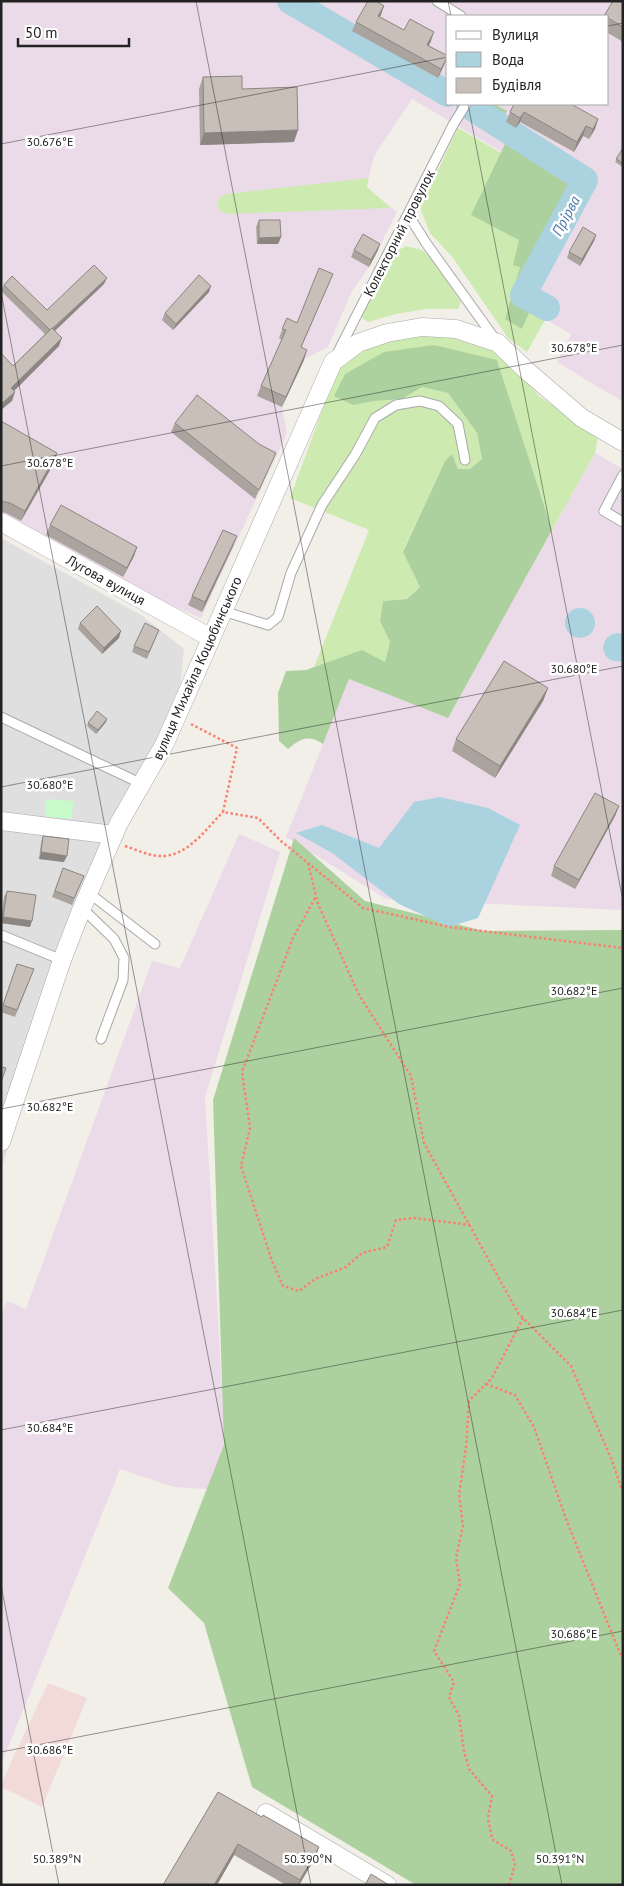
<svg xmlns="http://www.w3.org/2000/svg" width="624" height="1886" viewBox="0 0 624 1886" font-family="'PT Sans',sans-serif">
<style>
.residential{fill:#e0dfdf}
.commercial{fill:#f2dad9}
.industrial{fill:#ebdbe8;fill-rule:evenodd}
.grass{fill:#cdebb0}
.forest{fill:#add19e}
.park{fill:#c8facc}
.water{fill:#aad3df}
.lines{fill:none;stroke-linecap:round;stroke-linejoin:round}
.river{stroke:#aad3df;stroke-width:26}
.lane-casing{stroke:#a9a9a9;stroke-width:11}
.street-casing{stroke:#a9a9a9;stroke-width:19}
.path{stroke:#fa8072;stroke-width:2.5;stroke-dasharray:2.5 2.5;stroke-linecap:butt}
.lane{stroke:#fff;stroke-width:9}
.street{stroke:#fff;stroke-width:18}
.wall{fill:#aba49e}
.shaded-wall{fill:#8b8681}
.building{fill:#c7bfb8;stroke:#8b8681}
.ticks{fill:none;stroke:#222;stroke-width:1;stroke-opacity:0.45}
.labels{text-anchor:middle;stroke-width:5;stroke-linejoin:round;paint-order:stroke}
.street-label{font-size:14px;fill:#222;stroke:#fff}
.water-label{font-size:15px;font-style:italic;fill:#4a7aab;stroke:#fff}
.ticks-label{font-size:12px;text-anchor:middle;fill:#222;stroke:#fff;stroke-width:5;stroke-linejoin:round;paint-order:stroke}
</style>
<rect width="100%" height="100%" fill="#f2efe9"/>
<path class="residential" d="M1,538L141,615L184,649L177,717L114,835L1,1169Z"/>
<path class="commercial" d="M48,1683L87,1698L42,1807L1,1787V1784Z"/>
<g class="industrial">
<path d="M1,1H623V402L557,362L571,334L525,308L581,199L412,99L374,156L366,187L397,212L369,267L351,293L328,347L303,360L282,407L287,433L201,618L120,583L1,513ZM448,16H608V104H448Z"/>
<path d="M595,453L623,469V910L386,899L286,837L349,679L448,717Z"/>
<path d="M239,834L280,852L205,1097L226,1458L218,1490L174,1487L120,1469L1,1765V1315L7,1301L26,1309L152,961L180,968Z"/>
</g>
<g class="grass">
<path d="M458,128L581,199L525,308L545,320L527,352L508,338L453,258L430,233L420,208Z"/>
<path d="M369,178L367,187L391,208L230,214L221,212L217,205L219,198L226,194Z"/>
<path d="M406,246L422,250L430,257L461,302L458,309H426L396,314L368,322L363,319L361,314L393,253Z"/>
<path d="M406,335H453L494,349L505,358L540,397L598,435L595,453L552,530L497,360L353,405L375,401L402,399L422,387L448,393L477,433L482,459L470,469H458L452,455L445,461L403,551L420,587L407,599L383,601L380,621L390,642L385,662L329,663L314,667L369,530L290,498L338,367L374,343Z"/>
</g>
<g class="forest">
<path d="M481,104H494L507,111L501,121L517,132L521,124L590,171L522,329L505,319L520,267L513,265L519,240L471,215L506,142L472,119Z"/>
<path d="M434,345L497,360L552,530L448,718L349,679L323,744C308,734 300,739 288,749L279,741L278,693L286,671L306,670L362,650L385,662L390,642L380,621L383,601L407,599L420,587L403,552L445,461L452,454L458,469H470L482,459L477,433L448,393L422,387L402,399L375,401L353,405L334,396L345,374L384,352Z"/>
<path d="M294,838L365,901L484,931L623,930V1885H416L252,1787L204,1623L168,1588L224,1445L213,1100Z"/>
</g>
<path class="park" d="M46,799L73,801L72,819L45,817Z"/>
<g class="water">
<circle cx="580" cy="623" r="15"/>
<path d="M617,633L623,634V661C601,666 595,637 617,633Z"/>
<path d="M440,797L488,808L520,825L478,918L449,927L399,904L332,853L296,833L322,825L379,848L414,802Z"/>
</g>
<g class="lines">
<g class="river">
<path d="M290,1L448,94"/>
<path d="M469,106L585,180L523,295L547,308"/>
</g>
<defs>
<g id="lane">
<path d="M437,1L461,16"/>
<path d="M409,216L426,243L495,339"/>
<path d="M337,354L453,125L466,104"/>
<path d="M623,475L604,511L623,522"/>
<path d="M223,611L268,625L278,617L291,573L322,505L355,455L375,418L396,405L420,401L439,406L458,424L465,460"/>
<path d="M1,717L142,784"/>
<path d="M89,893L155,944"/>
<path d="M82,908L114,939L124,958L123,980L101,1039"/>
<path d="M1,935L62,960"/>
</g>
<g id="street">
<path d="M1,522L211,638"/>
<path d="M1,821L114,835"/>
<path d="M1,1142L62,960L82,908L119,823L165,743L333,362L358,343L387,333L422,327L456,329L498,343L526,370L582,418L623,442"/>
<path d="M266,1813L387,1885"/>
</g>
</defs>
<use href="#lane" class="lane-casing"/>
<use href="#street" class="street-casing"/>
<g class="path">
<path d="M191,724L237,748L223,812L258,818L281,841L363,908L449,927L623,948"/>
<path d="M125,846C134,849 143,853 152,855C184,862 203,832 223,812"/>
<path d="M308,863L318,904L359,995L411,1076L424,1143L518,1313L571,1366L611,1458L623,1493"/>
<path d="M315,898L293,938L242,1072L250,1128L241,1166L272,1261L283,1286L299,1291L315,1279L346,1267L362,1253L387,1247L396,1220L414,1218L470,1225"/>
<path d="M486,1384L515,1395L534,1427L566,1519L623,1661"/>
<path d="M509,1885L515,1864L511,1851L492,1839L488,1818L492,1796L469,1769L464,1751L459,1716L449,1697L454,1682L434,1651L460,1584L456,1558L463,1526L459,1495L466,1447L469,1401L492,1378L523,1318"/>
</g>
<use href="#lane" class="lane"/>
<use href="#street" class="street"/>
</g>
<g class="wall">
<path d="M623,1V42L608,33V16Z"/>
<path d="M384,6L379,17L404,30L431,41L429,46L448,56L444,65L438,78L352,31L356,22Z"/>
<path d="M203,77L242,89L294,142L200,145L199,89Z"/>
<path d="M514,104L598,119L595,129L589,139L583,136L574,152L520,122L516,128L506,122L510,112Z"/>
<path d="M623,148V167L615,162Z"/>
<path d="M259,220L281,237L278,244H257L256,227Z"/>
<path d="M596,235L594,241L580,266L567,258L569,252Z"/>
<path d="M354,250H378L369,267L351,257Z"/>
<path d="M333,274L301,348L304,360L282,407L257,396L261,386L282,340L279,338L287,318L297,323Z"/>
<path d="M104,284L55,331L59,346L14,391L12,401L13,366L45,334L1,291L4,285L47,310Z"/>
<path d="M209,292L173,330L162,320L165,313Z"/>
<path d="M1,421L54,463L21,521L6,513L1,512Z"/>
<path d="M175,423L259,444L272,462L255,499L171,432Z"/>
<path d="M50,525L137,547L134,556L123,577L46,535Z"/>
<path d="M237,536L233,546L202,612L188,605L192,596Z"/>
<path d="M80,623L119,638L102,654L78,629Z"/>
<path d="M159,630L147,659L132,652L134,646Z"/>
<path d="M548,688L543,701L495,778L452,751L456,739Z"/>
<path d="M106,722L96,734L87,726L88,723Z"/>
<path d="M619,806L615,816L575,889L551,876L554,866Z"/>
<path d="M43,836L64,862L39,859L41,843Z"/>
<path d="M63,868L84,876L72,905L52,897Z"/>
<path d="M7,891L30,927L1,923L4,897Z"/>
<path d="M17,964L34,969L15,1017L1,1012V1010Z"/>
<path d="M262,1817L319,1847L315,1858L299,1885H286L234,1855L217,1885H163Z"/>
</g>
<g class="shaded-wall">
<path d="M384,6L381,15L375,25L378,16Z"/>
<path d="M434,32L431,41L424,54L427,45Z"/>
<path d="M448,56L444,65L438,78L441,69Z"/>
<path d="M524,112L520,122L516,128L520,118Z"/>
<path d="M598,119L595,129L589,139L593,129Z"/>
<path d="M586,126L583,136L574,152L577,142Z"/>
<path d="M298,130L294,142L200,145L204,133Z"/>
<path d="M596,235L594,241L580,266L582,259Z"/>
<path d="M281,237L278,244H257L259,238Z"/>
<path d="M380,244L378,250L369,267L371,260Z"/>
<path d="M107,278L104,284L48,337L51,331Z"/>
<path d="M211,286L209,292L173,330L176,324Z"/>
<path d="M62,338L59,346L8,397L11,388Z"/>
<path d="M307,350L304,360L282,407L286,397Z"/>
<path d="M15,392L12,401L1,410V404Z"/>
<path d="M57,453L54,463L21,521L25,511Z"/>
<path d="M237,536L233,546L202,612L205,602Z"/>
<path d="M137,547L134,556L123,577L127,568Z"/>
<path d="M121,631L119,638L102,654L104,648Z"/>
<path d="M548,688L543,701L495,778L500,766Z"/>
<path d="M107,719L106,722L96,734L98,730Z"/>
<path d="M619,806L615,816L575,889L579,880Z"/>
<path d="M41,852L67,856L64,862L39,859Z"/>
<path d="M3,917L32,921L30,927L1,923Z"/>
<path d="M238,1844L234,1855L217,1885H214Z"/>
<path d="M319,1847L315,1858L299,1885H298L300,1880Z"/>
</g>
<g class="building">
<path d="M368,1H376L384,6L378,16L404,30L410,19L434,32L427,45L448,56L441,69L356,22Z"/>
<path d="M613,1H623V27L608,18V16H604Z"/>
<path d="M242,76V89L297,87L298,130L204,133L203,77Z"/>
<path d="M514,104H571L598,119L593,129L586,126L577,142L524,112L520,118L510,112Z"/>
<path d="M623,148V163L616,159Z"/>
<path d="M259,220H280L281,237L259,238Z"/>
<path d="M583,227L596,235L582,259L569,252Z"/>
<path d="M363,234L380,244L371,260L354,250Z"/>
<path d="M94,265L107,278L53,328H52L50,330L4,285L12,276L47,310Z"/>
<path d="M319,268L333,274L301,347L307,350L286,397L261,386L286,330L282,329L287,318L297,323Z"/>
<path d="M199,275L211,286L176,324L165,313Z"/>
<path d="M52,328L62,338L11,388L15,392L1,404V353L13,366Z"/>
<path d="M197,395L259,444L276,453L259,490L175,423Z"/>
<path d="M1,421L57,453L25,511L10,503L1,501Z"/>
<path d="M61,505L137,547L127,568L50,525Z"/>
<path d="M223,530L237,536L205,602L192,596Z"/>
<path d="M97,606L121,631L104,648L80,623Z"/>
<path d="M145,623L159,630L149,652L134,646Z"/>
<path d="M504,661L548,688L500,766L456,739Z"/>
<path d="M97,711L107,719L98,730L88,723Z"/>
<path d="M595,793L619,806L579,880L554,866Z"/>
<path d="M43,836L69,839L67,856L41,852Z"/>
<path d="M63,868L84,876L74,898L55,891Z"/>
<path d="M7,891L36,895L32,921L3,917Z"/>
<path d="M17,964L34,969L17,1010L3,1005Z"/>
<path d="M1,1067L6,1068L1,1082Z"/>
<path d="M218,1792L262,1817L263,1815L319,1847L300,1880L238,1844L214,1885H163Z"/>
<path d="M371,1874L389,1885H365Z"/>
</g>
<path class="ticks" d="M196,1L562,1885M448,1L451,16M608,26L623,23M468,104L623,901M1,144L448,57M1,292L311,1885M1,466L623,345M1,787L623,666M1,1109L623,988M1,1430L623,1310M1,1585L59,1885M1,1752L623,1631"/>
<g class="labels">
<g class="street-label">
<text transform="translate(399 233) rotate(-63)" y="5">Колекторний провулок</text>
<text transform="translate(106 580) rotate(29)" y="5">Лугова вулиця</text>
<text transform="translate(197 668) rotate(-66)" y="5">вулиця Михайла Коцюбинського</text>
</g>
<g class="water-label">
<text transform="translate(566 216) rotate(-62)" y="5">Прірва</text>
</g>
</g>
<g class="ticks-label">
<text x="50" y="146">30.676°E</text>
<text x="574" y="352">30.678°E</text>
<text x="50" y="467">30.678°E</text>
<text x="574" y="673">30.680°E</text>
<text x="50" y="789">30.680°E</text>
<text x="574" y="995">30.682°E</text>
<text x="50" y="1111">30.682°E</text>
<text x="574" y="1317">30.684°E</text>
<text x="50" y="1432">30.684°E</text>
<text x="574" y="1638">30.686°E</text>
<text x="50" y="1754">30.686°E</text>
<text x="57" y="1863">50.389°N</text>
<text x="308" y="1863">50.390°N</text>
<text x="560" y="1863">50.391°N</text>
</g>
<rect width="624" height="1886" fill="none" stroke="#222222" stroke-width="5"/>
<rect x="446" y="15" width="162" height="90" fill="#ffffff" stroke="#a7a7a7"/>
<rect x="456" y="31" width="25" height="8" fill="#ffffff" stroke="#a7a7a7"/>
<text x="492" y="40" font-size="15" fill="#222222">Вулиця</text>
<rect x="456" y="52" width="25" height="15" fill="#aad3df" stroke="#a7a7a7"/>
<text x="492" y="65" font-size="15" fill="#222222">Вода</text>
<rect x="456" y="78" width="25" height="15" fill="#c7bfb8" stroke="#a7a7a7"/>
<text x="492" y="90" font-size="15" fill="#222222">Будівля</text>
<path d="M18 38v8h111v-8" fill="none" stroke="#222222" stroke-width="2.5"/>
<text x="25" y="38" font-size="15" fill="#222222" stroke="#ffffff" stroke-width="4" paint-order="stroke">50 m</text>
</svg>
